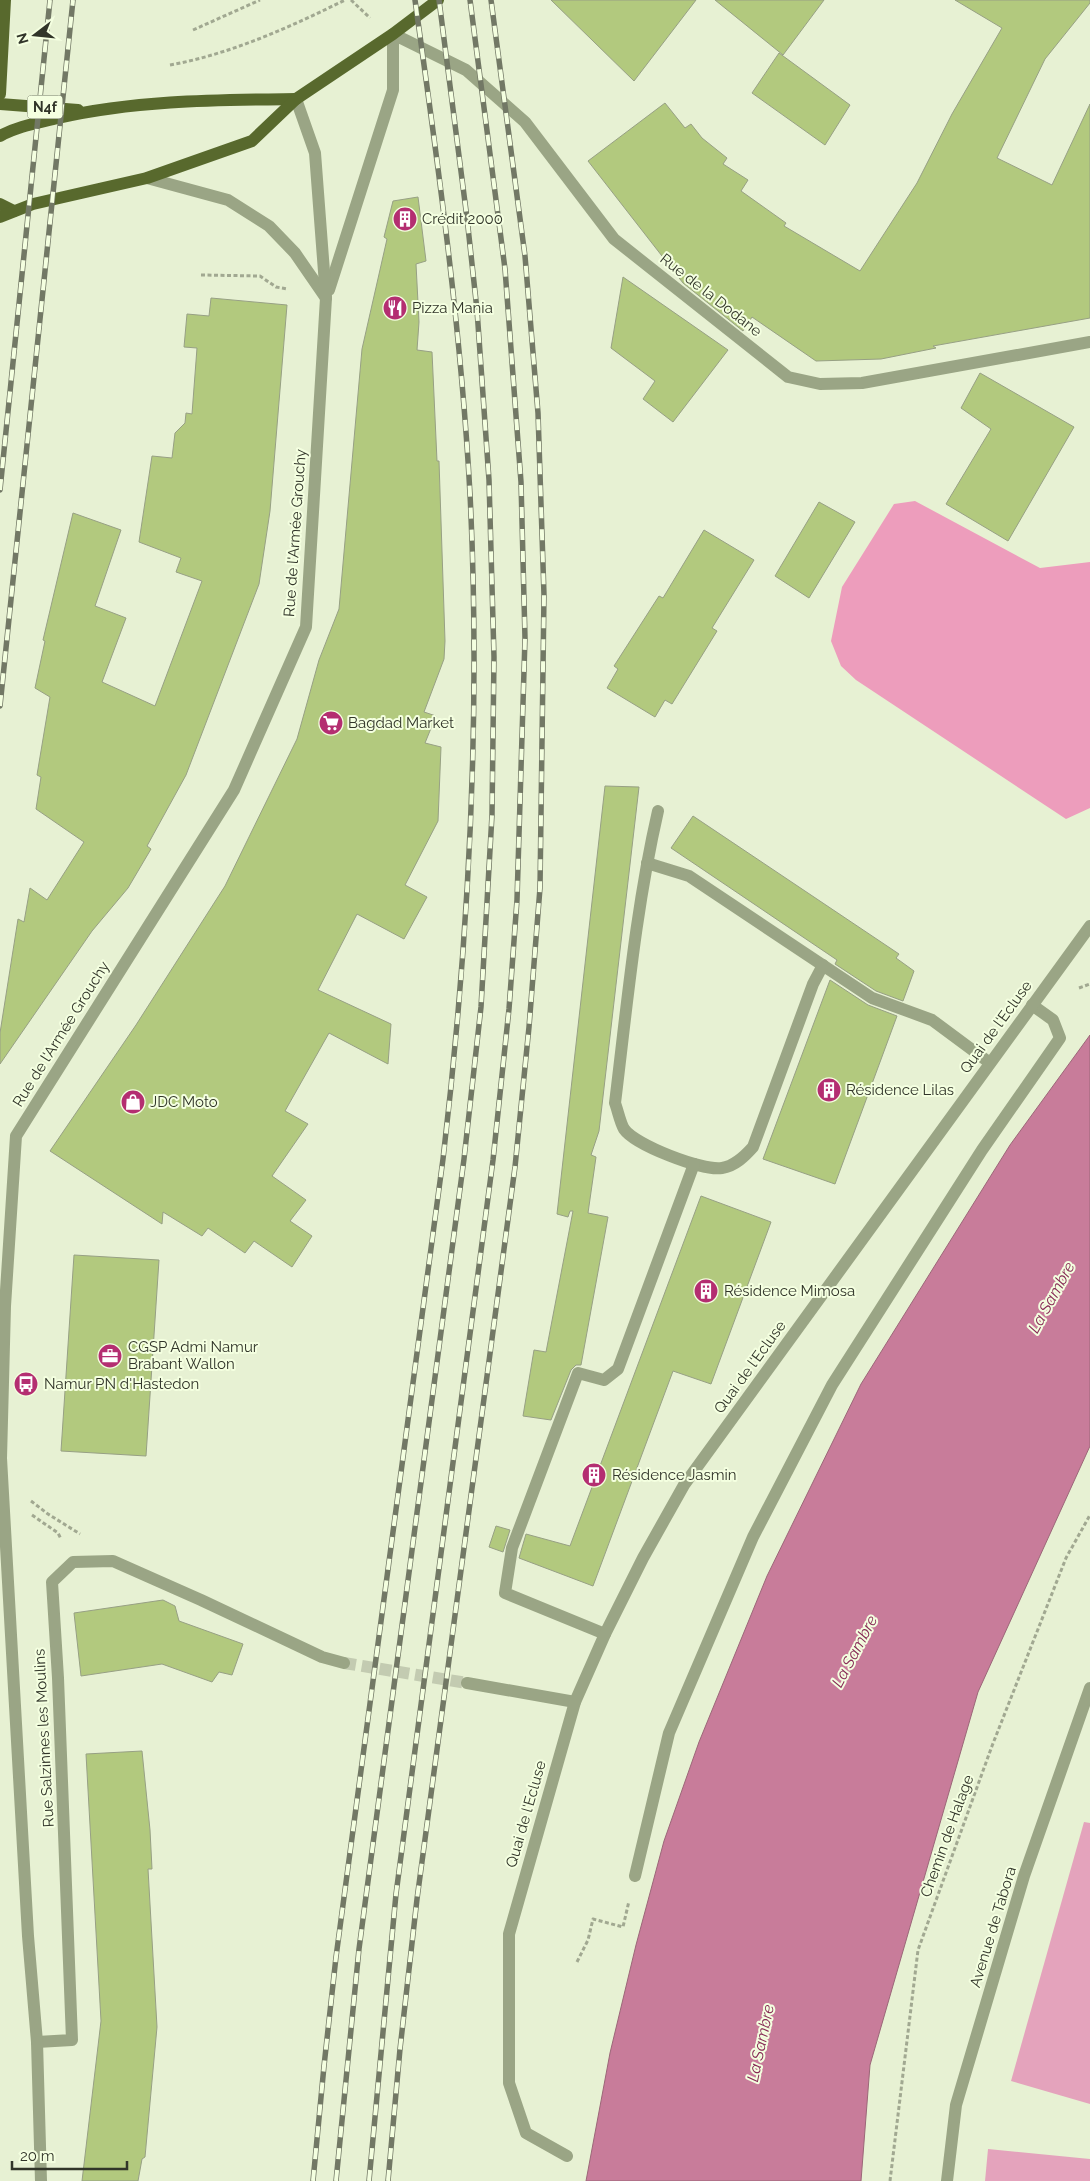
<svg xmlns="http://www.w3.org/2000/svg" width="1090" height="2181" viewBox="0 0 1090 2181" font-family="Raleway,sans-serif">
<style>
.green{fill:#e4a3bc}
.forest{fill:#ed9dbc}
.water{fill:#c87c9a;stroke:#9b6778}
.building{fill:#b2c97e;stroke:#97a084}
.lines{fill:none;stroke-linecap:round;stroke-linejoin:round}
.minor-tunnel{stroke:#c3cbb1;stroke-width:12;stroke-dasharray:12 6;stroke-linecap:butt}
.path{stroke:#a1a891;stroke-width:3;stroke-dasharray:4 2.5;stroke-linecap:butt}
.minor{stroke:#9aa585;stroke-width:12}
.major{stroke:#58692d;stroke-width:12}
.rail-casing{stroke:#727865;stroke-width:5.5}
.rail{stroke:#f4ffe0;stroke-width:4;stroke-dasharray:11;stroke-linecap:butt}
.labels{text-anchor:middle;stroke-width:4;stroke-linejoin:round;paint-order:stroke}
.shield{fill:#f4ffe0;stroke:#6c7260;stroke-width:1}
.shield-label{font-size:14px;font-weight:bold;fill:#313529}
.poi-label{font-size:15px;fill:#313529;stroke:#f4ffe0;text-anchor:start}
.street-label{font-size:15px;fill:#313529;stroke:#f4ffe0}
.water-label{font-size:16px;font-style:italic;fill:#862a55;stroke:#f4ffe0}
</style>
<rect width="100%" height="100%" fill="#e7f1d3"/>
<g class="green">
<path d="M1084,1822L1090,1823V2104L1011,2081Z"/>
<path d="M988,2149L1090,2159V2181H985Z"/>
</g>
<path class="forest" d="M915,501L1040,568L1090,562V808L1066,819L856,680L841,666L831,641L842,587L894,504Z"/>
<path class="water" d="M1090,1035V1446L978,1692L870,2065L861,2181H586L610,2053L636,1945L664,1841L699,1742L767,1576L861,1384L1010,1145Z"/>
<g class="building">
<path d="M551,0H696L634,81Z"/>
<path d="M715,0H824L783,55Z"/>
<path d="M955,0H1090V3L1045,59L997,158L1052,185L1090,104V318L933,346L936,348L881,359L816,361L752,317L743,331L683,283L588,161L665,103L685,128L691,124L702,138L727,158L723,164L748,180L741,191L786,223L784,226L860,271L917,183L952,114L1002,28Z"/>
<path d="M779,53L850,105L825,145L752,93Z"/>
<path d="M418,197L426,261L416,264L419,322L417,350L432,352L437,461H439L445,641L444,659L424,712L436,716L425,743L441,747L438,821L405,885L427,897L404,939L357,914L318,990L391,1024L388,1064L329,1033L285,1111L308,1124L272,1176L306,1200L290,1221L312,1236L292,1267L254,1241L245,1253L208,1228L202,1236L163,1212L162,1224L50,1151L136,1025L225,886L297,739L319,660L339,609L362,349L387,239L384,237L393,201Z"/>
<path d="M623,277L728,350L673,422L643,399L655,381L611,348Z"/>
<path d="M211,298L287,305L270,511L259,584L186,775L147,846L151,849L128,888L92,931L0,1064V1033L18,919L24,922L30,888L47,900L84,842L36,809L41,777L37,775L50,697L35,688L45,641L43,640L73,513L121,530L95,606L126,618L102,682L155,706L202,581L176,572L181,558L139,542L152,456L172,458L175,433L185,423L186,413L192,414L197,348L184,347L187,314L209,316Z"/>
<path d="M980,373L1074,427L1008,541L946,504L991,429L961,408Z"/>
<path d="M819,502L855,522L809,598L775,576Z"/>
<path d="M704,530L754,560L712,628L717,631L672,704L665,700L655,717L607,688L618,669L614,666L659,596L663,598Z"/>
<path d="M605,786L639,787L599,1131L591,1155L596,1157L588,1213L608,1217L581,1365H576L571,1370L551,1420L523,1416L534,1350L546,1352L573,1211H570L568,1217L557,1214Z"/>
<path d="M693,816L899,954L896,958L914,971L903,1001L876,991L835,964L837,960L671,848Z"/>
<path d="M830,980L868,1005L897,1016L835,1184L763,1159Z"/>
<path d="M701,1196L771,1222L711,1384L673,1371L593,1586L519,1558L526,1534L570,1546Z"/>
<path d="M74,1255L159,1260L146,1456L61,1451Z"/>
<path d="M496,1526L510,1530L503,1552L489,1547Z"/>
<path d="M163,1600L175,1606L179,1621L243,1644L232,1675L219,1672L212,1682L162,1664L81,1676L74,1613Z"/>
<path d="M142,1751L150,1830L152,1869H148L157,2027L145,2157L142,2159L138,2181H82L101,2021L86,1754Z"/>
</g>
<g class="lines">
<path class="minor-tunnel" d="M344,1663L467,1683"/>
<g class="path">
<path d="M351,0L370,18"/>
<path d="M193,30L260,0"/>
<path d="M170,65C231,54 290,27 345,0"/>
<path d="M201,275L260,276L276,287L287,289"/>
<path d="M1079,988L1090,984"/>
<path d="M31,1501L48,1514L80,1534"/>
<path d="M32,1515L58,1533L61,1539"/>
<path d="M577,1962L588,1940L593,1919L623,1927L629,1901"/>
<path d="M890,2181L918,1950L992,1746L1066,1558L1090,1515"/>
</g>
<g class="minor">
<path d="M147,178L228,200L269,226L295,253L326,298"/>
<path d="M329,290L393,90V34L466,70L525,122L614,239L788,377L820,384L862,383L1090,342"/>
<path d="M658,811C636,907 627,1005 615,1103C618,1111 620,1122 624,1129C635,1145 702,1171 722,1168C735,1166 745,1156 753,1147L813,984L823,965"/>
<path d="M647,863L689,876L872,998L932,1020L990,1063"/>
<path d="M605,1634L505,1593L512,1548L578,1373L604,1380L618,1369L694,1164"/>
<path d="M467,1683L575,1702"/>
<path d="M635,1876L669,1733L753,1537L832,1385L982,1150L1060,1038L1053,1020L1032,1005"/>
<path d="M37,2042L72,2040L58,1678L52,1582L73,1562L113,1561L201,1600L322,1657L344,1663"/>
<path d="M567,2156L526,2133L509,2083V1934L575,1702L605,1634L643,1558L684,1485L1090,926"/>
<path d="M41,2181L37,2042L28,1936L1,1458L5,1306L16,1136L234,790L306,627L326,298L315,153L296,99"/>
<path d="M947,2181L956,2105L1024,1876L1090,1688"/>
</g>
<g class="major">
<path d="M0,94L5,0"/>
<path d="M0,104L78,110"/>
<path d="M0,136C18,126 38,123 58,118C136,100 217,100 296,99"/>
<path d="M0,204L14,211"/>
<path d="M0,217L33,204L147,178L252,141L296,99L393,34L438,0"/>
</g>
<defs>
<g id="rail">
<path d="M0,490L50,0"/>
<path d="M0,706L73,0"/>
<path d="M313,2181L324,2066L336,1957L443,1159C469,938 481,715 470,494C461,328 438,164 415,0"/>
<path d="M336,2181L359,1949L464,1159L481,1007L492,815L494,657L489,480L477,310L467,218L439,0"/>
<path d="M369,2181L396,1894L493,1160L509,1009L517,900L525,638L521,482L505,269L470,0"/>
<path d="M388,2181L400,2049L417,1899L515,1167L529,1027L540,888L544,595L538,413L525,256L491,0"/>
</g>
</defs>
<use href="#rail" class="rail-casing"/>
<use href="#rail" class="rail"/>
</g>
<defs>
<symbol id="building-disc" viewBox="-11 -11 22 22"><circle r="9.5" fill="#b42e71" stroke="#f4ffe0"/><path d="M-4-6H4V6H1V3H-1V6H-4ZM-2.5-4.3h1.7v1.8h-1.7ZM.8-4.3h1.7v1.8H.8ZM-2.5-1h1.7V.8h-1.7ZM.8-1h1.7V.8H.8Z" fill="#fff"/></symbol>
<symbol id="restaurant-disc" viewBox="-11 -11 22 22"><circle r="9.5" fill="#b42e71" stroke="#f4ffe0"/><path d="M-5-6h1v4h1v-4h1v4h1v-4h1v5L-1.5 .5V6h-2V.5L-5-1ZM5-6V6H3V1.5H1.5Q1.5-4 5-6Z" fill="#fff"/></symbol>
<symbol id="supermarket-disc" viewBox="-11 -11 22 22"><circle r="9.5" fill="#b42e71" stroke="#f4ffe0"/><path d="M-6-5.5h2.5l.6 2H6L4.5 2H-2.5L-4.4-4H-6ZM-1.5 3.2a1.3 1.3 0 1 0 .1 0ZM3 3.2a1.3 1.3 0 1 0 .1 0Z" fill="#fff"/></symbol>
<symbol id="shop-disc" viewBox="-11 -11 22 22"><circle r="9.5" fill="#b42e71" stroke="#f4ffe0"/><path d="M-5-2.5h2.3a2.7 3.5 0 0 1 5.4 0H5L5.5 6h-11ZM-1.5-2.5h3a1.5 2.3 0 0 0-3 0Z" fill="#fff"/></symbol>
<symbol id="office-disc" viewBox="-11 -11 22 22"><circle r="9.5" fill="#b42e71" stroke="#f4ffe0"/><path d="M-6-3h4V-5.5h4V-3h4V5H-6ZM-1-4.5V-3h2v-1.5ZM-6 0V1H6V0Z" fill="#fff"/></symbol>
<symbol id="bus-disc" viewBox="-11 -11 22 22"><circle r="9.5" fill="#b42e71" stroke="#f4ffe0"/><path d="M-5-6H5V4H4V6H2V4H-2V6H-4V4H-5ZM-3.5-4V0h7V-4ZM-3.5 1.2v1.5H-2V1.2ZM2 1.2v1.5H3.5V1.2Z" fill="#fff"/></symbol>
</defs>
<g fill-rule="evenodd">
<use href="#building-disc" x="391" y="205" width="28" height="28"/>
<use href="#restaurant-disc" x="381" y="294" width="28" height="28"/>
<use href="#supermarket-disc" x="317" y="709" width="28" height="28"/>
<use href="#building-disc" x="815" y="1076" width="28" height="28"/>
<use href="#shop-disc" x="119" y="1088" width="28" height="28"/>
<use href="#building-disc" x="692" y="1277" width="28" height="28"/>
<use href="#office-disc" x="96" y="1342" width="28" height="28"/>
<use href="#bus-disc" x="12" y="1370" width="28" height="28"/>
<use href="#building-disc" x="580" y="1461" width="28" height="28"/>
</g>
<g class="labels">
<rect class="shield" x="27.5" y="95.5" width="35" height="23" rx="4"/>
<g class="shield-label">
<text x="45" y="112">N4f</text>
</g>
<g class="poi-label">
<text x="422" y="224">Crédit 2000</text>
<text x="412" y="313">Pizza Mania</text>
<text x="348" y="728">Bagdad Market</text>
<text x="846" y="1095">Résidence Lilas</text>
<text x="150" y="1107">JDC Moto</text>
<text x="724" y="1296">Résidence Mimosa</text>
<text x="128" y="1352">CGSP Admi Namur<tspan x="128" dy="17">Brabant Wallon</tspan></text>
<text x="44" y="1389">Namur PN d'Hastedon</text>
<text x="612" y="1480">Résidence Jasmin</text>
</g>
<g class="street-label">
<text transform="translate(711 295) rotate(38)" y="5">Rue de la Dodane</text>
<text transform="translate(295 533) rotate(-86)" y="5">Rue de l'Armée Grouchy</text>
<text transform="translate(996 1027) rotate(-54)" y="5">Quai de l'Ecluse</text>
<text transform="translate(61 1034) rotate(-58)" y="5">Rue de l'Armée Grouchy</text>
<text transform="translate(750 1367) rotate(-54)" y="5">Quai de l'Ecluse</text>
<text transform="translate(44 1738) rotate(-93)" y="5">Rue Salzinnes les Moulins</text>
<text transform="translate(526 1814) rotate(-74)" y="5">Quai de l'Ecluse</text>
<text transform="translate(947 1836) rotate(-70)" y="5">Chemin de Halage</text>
<text transform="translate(993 1927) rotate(-73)" y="5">Avenue de Tabora</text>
</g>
<g class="water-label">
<text transform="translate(1051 1297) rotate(-61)" y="6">La Sambre</text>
<text transform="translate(854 1651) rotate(-62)" y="6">La Sambre</text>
<text transform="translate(760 2043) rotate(-78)" y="6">La Sambre</text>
</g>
</g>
<g transform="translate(35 35) rotate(254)" stroke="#f4ffe0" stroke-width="4" paint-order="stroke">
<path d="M0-4L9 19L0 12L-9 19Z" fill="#313529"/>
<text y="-8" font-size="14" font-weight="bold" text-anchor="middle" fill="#313529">N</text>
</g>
<path d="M12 2161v8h115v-8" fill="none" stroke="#313529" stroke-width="2.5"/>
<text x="20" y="2161" font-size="15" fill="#313529" stroke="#f4ffe0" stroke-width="4" paint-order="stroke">20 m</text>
</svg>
